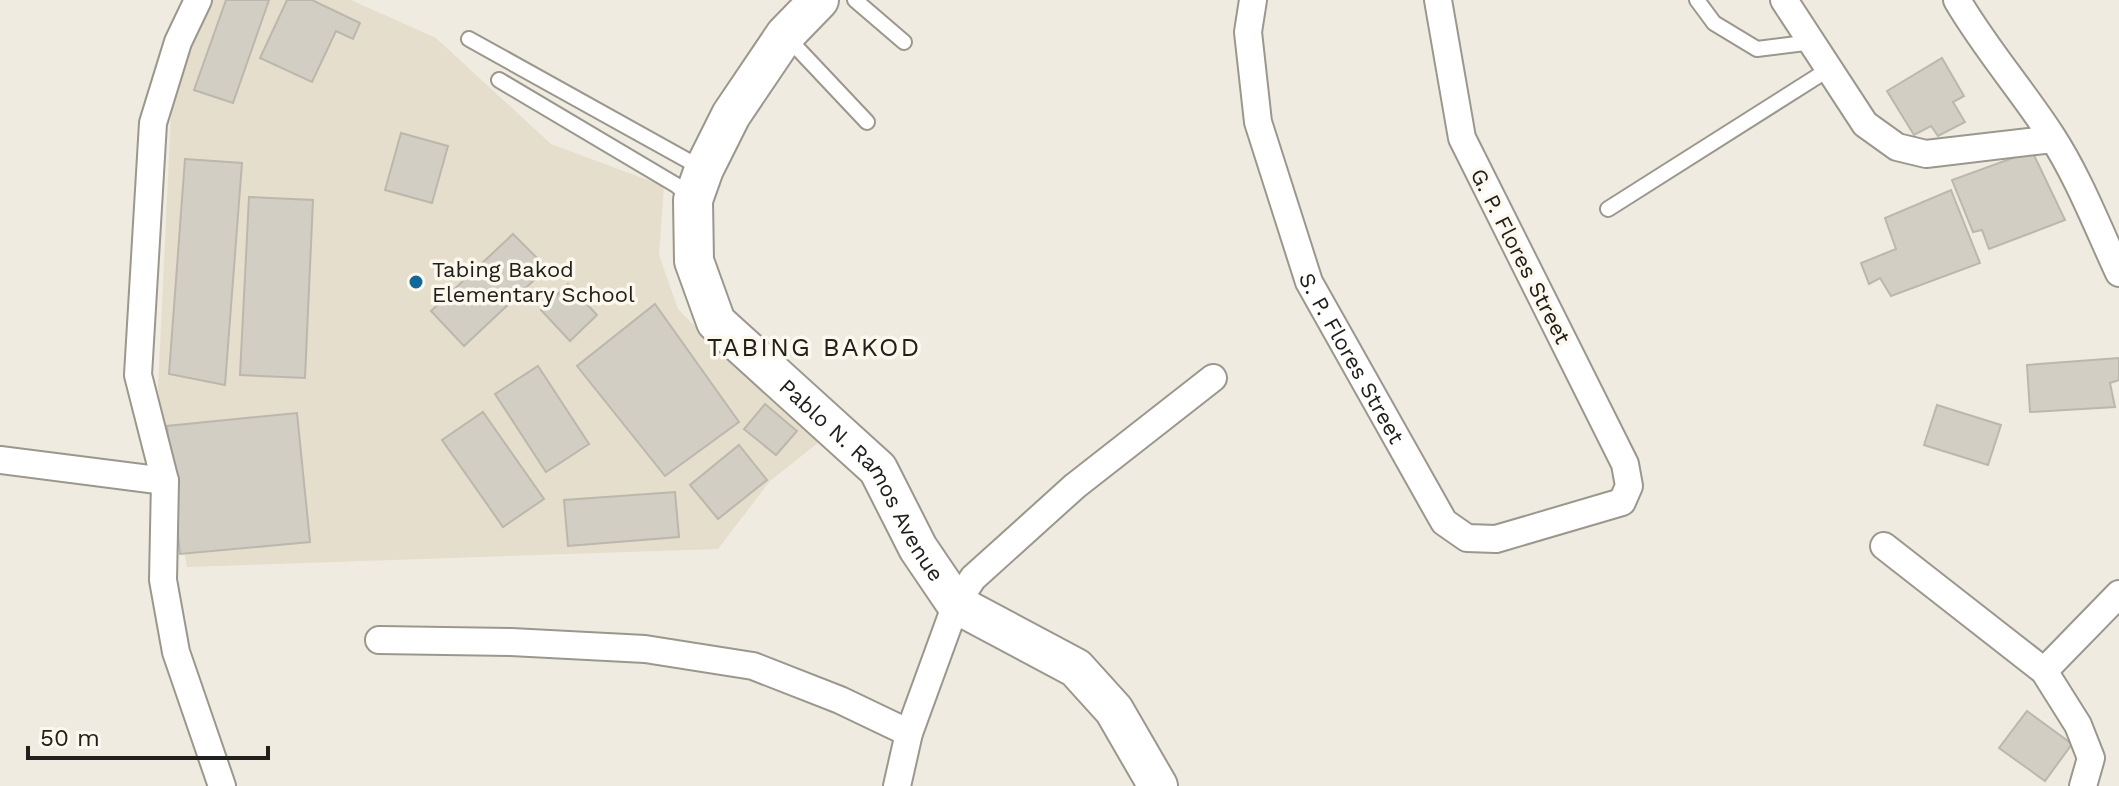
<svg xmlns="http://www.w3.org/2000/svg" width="2119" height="786" viewBox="0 0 2119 786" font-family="'Work Sans',sans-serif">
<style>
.built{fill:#e5decc}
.building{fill:#d2cec3;stroke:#bbb7ac;stroke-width:2}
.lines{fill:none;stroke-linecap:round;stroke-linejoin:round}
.lane-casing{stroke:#9b978d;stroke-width:18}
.street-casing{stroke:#9b978d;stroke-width:30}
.secondary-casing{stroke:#9b978d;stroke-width:42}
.lane{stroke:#fff;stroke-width:14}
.street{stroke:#fff;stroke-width:26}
.secondary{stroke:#fff;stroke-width:38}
.poi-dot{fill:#126999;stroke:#fcf8ed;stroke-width:3}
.labels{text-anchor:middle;stroke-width:7;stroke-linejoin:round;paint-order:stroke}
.street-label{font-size:22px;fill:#21201c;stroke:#fcf8ed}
.poi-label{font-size:22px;fill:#21201c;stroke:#fcf8ed;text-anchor:start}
.quarter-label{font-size:26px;letter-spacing:2px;fill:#21201c;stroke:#fcf8ed}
</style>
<rect width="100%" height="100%" fill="#efebe0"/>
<path class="built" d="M212,0H351L436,38L551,144L664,186L659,255L678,309L746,378L824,438L770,481L718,549L187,567L158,389L172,92Z"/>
<g class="building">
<path d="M226,0H269L233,103L194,90Z"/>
<path d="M287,0H312L360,23L353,39L336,31L312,82L260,58Z"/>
<path d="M1942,58L1964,96L1953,102L1965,122L1938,136L1931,126L1914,135L1887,91Z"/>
<path d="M401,133L448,146L432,203L385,190Z"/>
<path d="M2032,151L2065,220L1989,249L1982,230L1973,232L1952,180Z"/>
<path d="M185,159L242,163L225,385L169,374Z"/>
<path d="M1951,190L1980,263L1891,296L1880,278L1869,284L1861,263L1896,249L1885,218Z"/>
<path d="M249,197L313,200L305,378L240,375Z"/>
<path d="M513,234L547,268L464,346L431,311Z"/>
<path d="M568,284L597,315L570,341L541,310Z"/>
<path d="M655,304L739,422L665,476L577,366Z"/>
<path d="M2119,358V380L2110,383L2115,407L2030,412L2027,365Z"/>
<path d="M538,366L589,444L546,472L495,394Z"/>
<path d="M765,404L797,431L776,455L744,429Z"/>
<path d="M1937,405L2001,425L1988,465L1924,445Z"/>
<path d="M483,412L544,499L503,527L442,440Z"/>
<path d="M297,413L310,542L180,554L167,426Z"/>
<path d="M739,445L767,480L718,519L690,485Z"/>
<path d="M675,492L679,537L568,546L564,500Z"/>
<path d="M2027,711L2072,744L2045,781L1999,748Z"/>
</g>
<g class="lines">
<defs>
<g id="lane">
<path d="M855,0L904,42"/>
<path d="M1697,0L1714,23L1757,49L1813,42"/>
<path d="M785,35L867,122"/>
<path d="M469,39L703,169"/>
<path d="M499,80L676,185L690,197"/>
<path d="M1608,209L1829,69"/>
</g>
<g id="street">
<path d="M198,0L178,42L153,123L138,375L165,481L163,580L176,652L222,786"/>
<path id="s1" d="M1253,0L1248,32L1258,122L1309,282L1444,522L1467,538L1496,539L1622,502L1629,486L1625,464L1462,138L1438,0"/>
<path d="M1784,0L1865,124L1897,147L1926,154L2053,139"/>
<path d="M1957,0C1985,48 2021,89 2051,135C2078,176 2098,228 2119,273"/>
<path d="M0,460L165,481"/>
<path d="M1884,546L2044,671L2078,725L2091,758L2083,786"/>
<path d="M379,640L511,642L645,649L753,666L840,700L909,733"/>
<path d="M2044,671L2119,594"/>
<path d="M897,786L909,733L956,604L973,578L1075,486L1213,378"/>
</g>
<g id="secondary">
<path id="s2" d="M819,0L785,35L731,115L704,169L693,200L694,261L716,322L878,469L918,548L956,604L1076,668L1114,710L1158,786"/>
</g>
</defs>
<use href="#lane" class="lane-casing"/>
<use href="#street" class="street-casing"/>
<use href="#secondary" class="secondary-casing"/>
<use href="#lane" class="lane"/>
<use href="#street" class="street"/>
<use href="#secondary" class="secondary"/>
</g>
<circle class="poi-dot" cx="416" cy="282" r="8"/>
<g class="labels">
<g class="street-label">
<text transform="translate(1521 256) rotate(63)" y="8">G. P. Flores Street</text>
<text dy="8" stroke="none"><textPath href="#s1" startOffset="378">S. P. Flores Street</textPath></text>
<text dy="8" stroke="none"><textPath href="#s2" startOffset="582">Pablo N. Ramos Avenue</textPath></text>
</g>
<g class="poi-label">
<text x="432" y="277">Tabing Bakod<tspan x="432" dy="25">Elementary School</tspan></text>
</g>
<g class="quarter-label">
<text x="814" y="356">TABING BAKOD</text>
</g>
</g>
<path d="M28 746v12h240v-12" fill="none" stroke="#21201c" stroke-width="4"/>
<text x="40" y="746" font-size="24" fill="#21201c" stroke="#fcf8ed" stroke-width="6" paint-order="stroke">50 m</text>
</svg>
